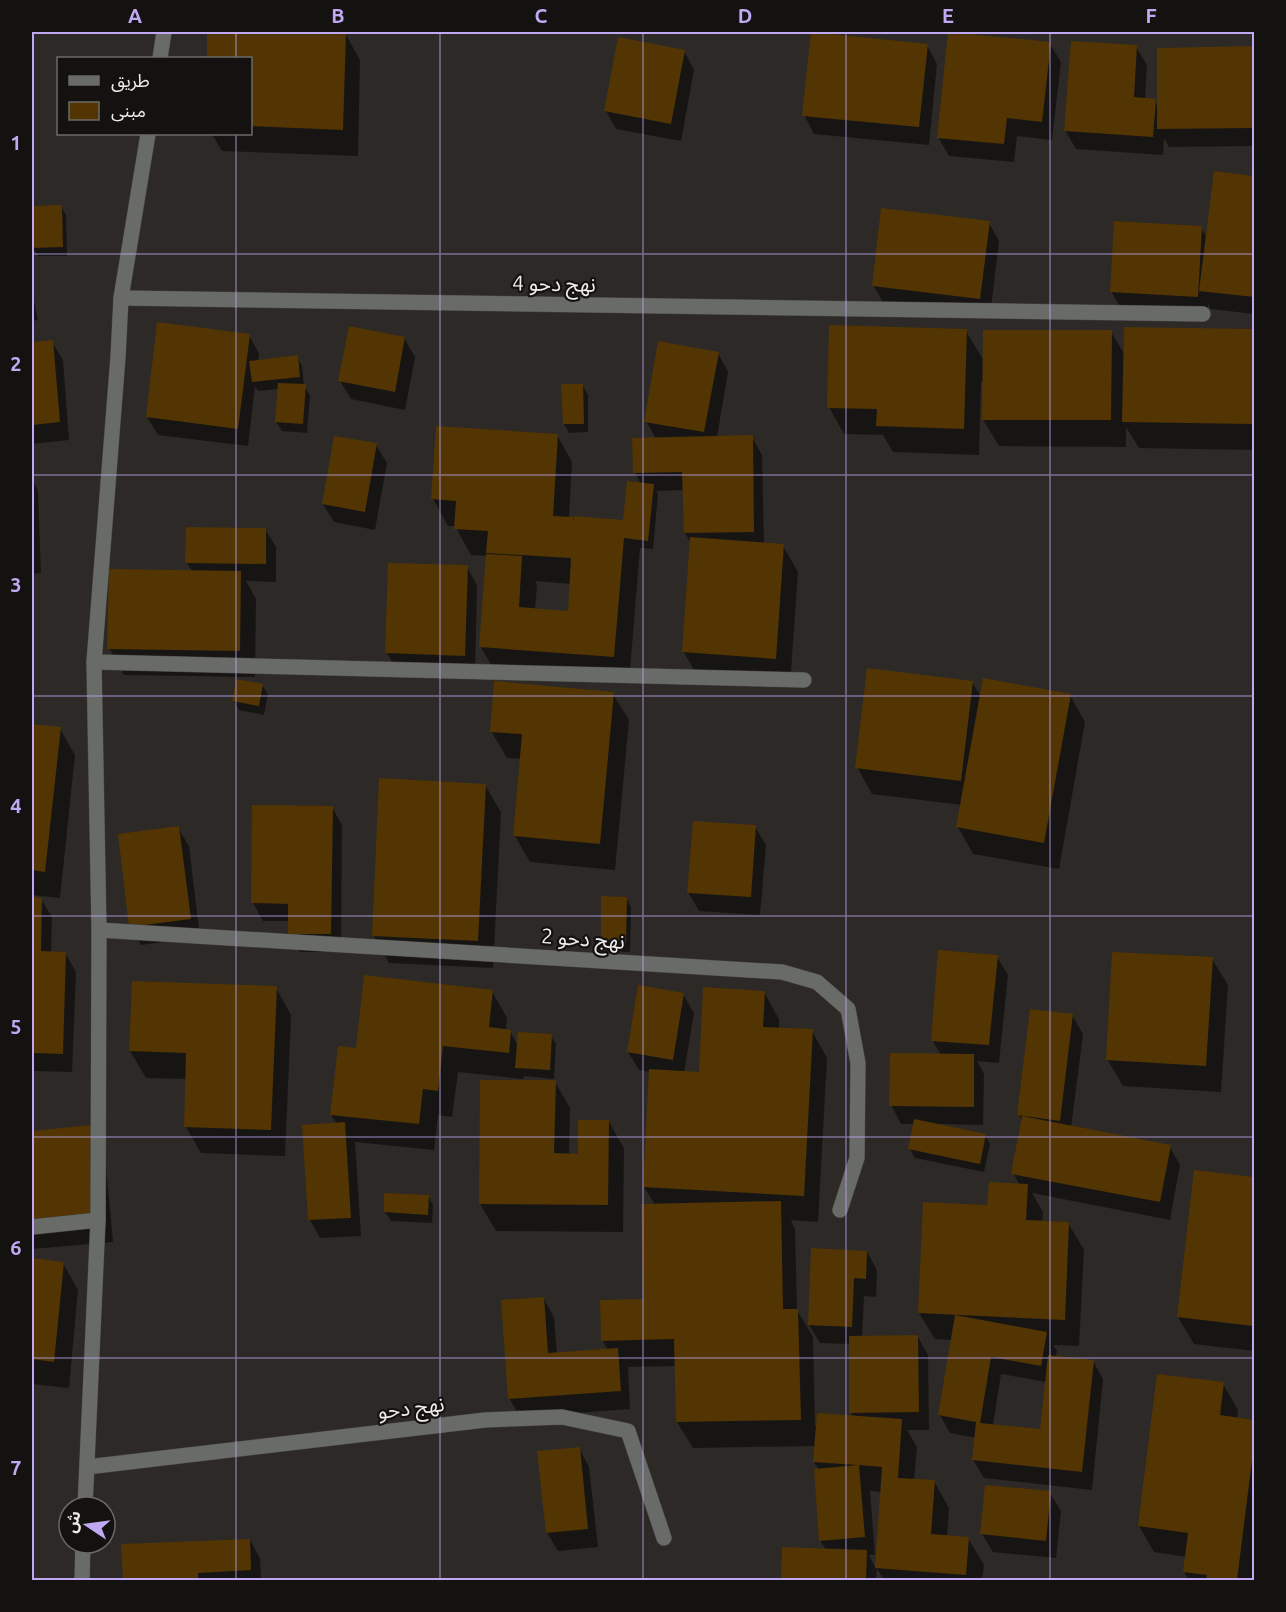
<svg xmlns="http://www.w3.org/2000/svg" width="1286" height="1612" viewBox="0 0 1286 1612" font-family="Ubuntu,'Noto Sans Arabic',sans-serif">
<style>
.shadow{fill:#0007;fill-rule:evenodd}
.building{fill:#523503}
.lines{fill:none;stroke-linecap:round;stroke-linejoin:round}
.minor-casing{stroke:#474441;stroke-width:16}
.minor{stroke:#696b69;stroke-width:15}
.grid{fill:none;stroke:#c1a8f3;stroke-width:1.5;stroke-opacity:0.55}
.labels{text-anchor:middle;stroke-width:4.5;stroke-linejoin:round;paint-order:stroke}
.street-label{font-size:21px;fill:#eeecea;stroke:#131211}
.neatline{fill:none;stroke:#c1a8f3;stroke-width:2}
.grid-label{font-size:20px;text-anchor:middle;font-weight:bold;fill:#c1a8f3}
</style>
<rect width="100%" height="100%" fill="#2c2926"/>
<g class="shadow">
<path d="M209,32L345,33L360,60L358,156L222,151L212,134H250V58H208Z"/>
<path d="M1050,44L1061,62L1052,140L1017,136L1014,162L949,156L938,137Z"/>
<path d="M927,45L937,64L929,145L814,134L804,115Z"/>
<path d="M1136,47L1147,65L1145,100L1155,101L1158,107V49L1254,48V146L1169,147L1164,138L1163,155L1076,149L1065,130Z"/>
<path d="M684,51L694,70L681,141L616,129L606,111Z"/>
<path d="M1215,173L1254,178V314L1211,309L1208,304V315L1122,310L1111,291L1201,228L1207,238Z"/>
<path d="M61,206L66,215L67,256H38L33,248L32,207Z"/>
<path d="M989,223L999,241L990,317L884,304L873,285Z"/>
<path d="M32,291L38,320L32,321Z"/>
<path d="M1253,330L1254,333V450L1139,448L1126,427V447L999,446L983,420L984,382H981L979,455L893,452L883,435L844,434L829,407L966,331L984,361L1111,332L1125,355Z"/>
<path d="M249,335L259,354L258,361L297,357L302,366L304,386L310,395L307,433L282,431L276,422L279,389L258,391L255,386L248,446L158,435L147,417Z"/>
<path d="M404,338L415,357L405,410L351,399L340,381Z"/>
<path d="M52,342L63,360L69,440L32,444V343Z"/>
<path d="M718,353L728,372L717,437H752L762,455L764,544L783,546L798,572L790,685L699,678L683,651L691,543L685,533L684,490L656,491L658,494L653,549L640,548L629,683L496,673L480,646L487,556L471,555L455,526H448L433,499L557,435L572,462L569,518L624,522L641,484L635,473L656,439L646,421ZM535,581L571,584L569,613L535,610L537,585Z"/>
<path d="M583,386L588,395V432L569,433L564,424Z"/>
<path d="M376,445L387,463L375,530L334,522L323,504Z"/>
<path d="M32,479L38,491L41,573L32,574Z"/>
<path d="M265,529L276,547V582L246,581L256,599L255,677L124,675L109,648L192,571L187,563Z"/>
<path d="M467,567L477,585L475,674L397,671L387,653Z"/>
<path d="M972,682L981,697L1070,695L1085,722L1059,869L973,854L958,827L962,805L872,794L857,767Z"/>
<path d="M262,685L268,694L264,715L239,710L234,701Z"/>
<path d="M613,694L629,720L615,870L530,862L515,836L522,759L507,758L491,731Z"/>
<path d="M32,726L60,729L75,755L60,898L32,895Z"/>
<path d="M485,785L501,812L493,968L389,963L374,936Z"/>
<path d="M332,807L342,825L341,952H300L289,934L290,921H263L253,903Z"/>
<path d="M755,827L766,845L760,915L699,911L688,892Z"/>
<path d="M178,828L189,846L200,937L141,945L131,927Z"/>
<path d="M626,898L631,907L630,952L607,951L602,942Z"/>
<path d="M32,899H41L52,917L51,953H65L76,972L72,1072L33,1071L32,1069Z"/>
<path d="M997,957L1008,975L999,1063L977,1061L984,1074L983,1125L940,1124V1126L985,1135L990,1144L984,1172L915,1158L910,1149L915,1124H901L891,1105L941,1055L932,1040Z"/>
<path d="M1212,959L1228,985L1221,1092L1123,1086L1107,1059Z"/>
<path d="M276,988L291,1015L285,1156L201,1153L186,1127L187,1079L146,1078L130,1051Z"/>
<path d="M492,991L507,1018L506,1031H510L518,1046L551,1036L556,1044L554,1079L524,1076L523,1079L458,1072L452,1117L438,1115L434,1150L355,1142L361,1236L320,1238L310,1220L304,1126L337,1124L331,1115L358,1049Z"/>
<path d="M764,992L779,1019V1029L812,1031L827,1058L818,1222L791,1220L795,1229L797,1310L813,1337L815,1426L853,1417L851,1412L850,1344L820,1343L809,1325L867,1252L877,1270L876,1297L864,1296L862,1337H918L928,1355L929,1430H907L917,1447L914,1480L934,1481L949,1508L947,1537L968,1538L984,1565L982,1580H884L877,1569L876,1580H782L784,1549L826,1550L820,1540L819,1470L814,1462L816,1446L693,1448L677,1422L676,1366L628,1367L630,1409L520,1417L509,1398L544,1299L554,1317L557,1354L608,1350L602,1340L644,1300L655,1205L644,1187L651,1072L639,1070L628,1052L683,994L694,1013L684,1073H700ZM870,1491L882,1492L876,1569L869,1555H875Z"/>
<path d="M1072,1015L1083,1034L1071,1128L1170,1147L1180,1165L1170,1220L1032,1193L1043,1212L1042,1222L1068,1223L1084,1250L1079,1346L1053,1345L1057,1351L1056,1357L1093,1361L1103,1379L1092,1490L984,1478L973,1460L976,1438L950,1433L940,1415L953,1340L935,1339L919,1313L989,1207L1020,1185L1013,1173L1023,1122L1019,1115ZM1001,1374L1046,1382L1041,1430L993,1425Z"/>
<path d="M555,1082L570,1108L569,1155H579L609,1122L624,1148L623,1232L496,1231L480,1204Z"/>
<path d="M90,1127L105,1154L113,1242L32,1249V1132Z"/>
<path d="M1195,1171L1254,1178V1351L1194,1344L1178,1317Z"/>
<path d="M428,1196L433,1205L432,1223L391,1221L385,1212Z"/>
<path d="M32,1260L63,1263L78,1290L69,1388L32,1384Z"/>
<path d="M1223,1384L1238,1410L1237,1419L1254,1421V1580H1189L1184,1572L1186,1557L1154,1552L1139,1526Z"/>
<path d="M579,1448L589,1467L598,1547L558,1551L547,1533Z"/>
<path d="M1050,1493L1061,1511L1056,1558L993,1552L982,1534Z"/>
<path d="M250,1540L260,1558L261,1580H124L123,1545Z"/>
</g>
<g class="building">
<path d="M207,32H346L343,130L250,126V58H207Z"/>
<path d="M811,32L928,44L919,127L802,116Z"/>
<path d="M948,32L1051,42L1042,122L1007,118L1004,144L937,138Z"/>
<path d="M618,37L685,50L671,124L604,111Z"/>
<path d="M1071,41L1137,45L1134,97L1156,99L1153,137L1064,131Z"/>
<path d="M1254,46V128L1157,129V48Z"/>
<path d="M1214,171L1254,176V297L1199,291Z"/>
<path d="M62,205L63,247L32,248V206Z"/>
<path d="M881,208L990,221L980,299L872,286Z"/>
<path d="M1114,221L1202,226L1198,297L1110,292Z"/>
<path d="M157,322L250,334L238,429L146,417Z"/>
<path d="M829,325L967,329L964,429L876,426L877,409L827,408Z"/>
<path d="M349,326L405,337L395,392L338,381Z"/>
<path d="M1124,327L1254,329L1252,424L1122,422Z"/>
<path d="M983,330H1112L1111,420H982Z"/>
<path d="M53,340L60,422L32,425V342Z"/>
<path d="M658,341L719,352L704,432L644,422Z"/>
<path d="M298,355L300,377L252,382L249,361Z"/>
<path d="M278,383L306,384L303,424L275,422Z"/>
<path d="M561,384H583L584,424H563Z"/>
<path d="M436,426L558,434L553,516L573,517V523L574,516L623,520L627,481L654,484L648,541L624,538L614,657L479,647L486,554L522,556L519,607L568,611L571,558L486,553L488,531L454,529L456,501L431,499Z"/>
<path d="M753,435L754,532L684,533L682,472L633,473L632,438Z"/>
<path d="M334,436L377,443L365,512L322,504Z"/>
<path d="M186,527L266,528V564L185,563Z"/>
<path d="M690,537L784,544L776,659L682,652Z"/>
<path d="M388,563L468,565L465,656L385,653Z"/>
<path d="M109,569L241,571L240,651L107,649Z"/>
<path d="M867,668L973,681L961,781L855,768Z"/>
<path d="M983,678L1071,694L1044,843L956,827Z"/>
<path d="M236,679L263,684L259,706L232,701Z"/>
<path d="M494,681L614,692L600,844L513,836L522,734L490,732Z"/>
<path d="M32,724L61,727L45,872L32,870Z"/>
<path d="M379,778L486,784L478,941L372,936Z"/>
<path d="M252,805L333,806L331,934H288V904L251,903Z"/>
<path d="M693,821L756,825L751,897L687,893Z"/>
<path d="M179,826L191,919L129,927L118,834Z"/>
<path d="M601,896L627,897L626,944L601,942Z"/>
<path d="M32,897L42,898L41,951L66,952L63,1054L32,1053Z"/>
<path d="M938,950L998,955L989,1045L931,1041Z"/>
<path d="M1112,952L1213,957L1206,1066L1106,1060Z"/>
<path d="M364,975L493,990L489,1027L511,1030L509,1053L443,1046L438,1091L423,1089L419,1124L330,1115L338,1046L356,1048Z"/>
<path d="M132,981L277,986L271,1130L184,1127L186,1053L129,1051Z"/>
<path d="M638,985L684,993L673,1060L627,1052Z"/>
<path d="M703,987L765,991L763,1027L813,1029L804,1196L643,1187L649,1069L699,1072Z"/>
<path d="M1030,1009L1073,1014L1060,1121L1017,1115Z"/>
<path d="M518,1032L552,1034L550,1070L515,1068Z"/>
<path d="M890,1053L974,1054V1107L889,1106Z"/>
<path d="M480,1080H556L554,1153L578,1154V1120H609L608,1205L479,1204Z"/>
<path d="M1022,1116L1171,1145L1160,1202L1011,1174Z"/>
<path d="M914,1119L986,1134L980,1164L908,1149Z"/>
<path d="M345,1122L351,1218L308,1220L302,1125Z"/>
<path d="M91,1125L98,1216L32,1222V1131Z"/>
<path d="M1194,1170L1254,1177L1253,1326L1177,1317Z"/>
<path d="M989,1182L1028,1184L1026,1220L1069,1222L1065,1320L918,1313L923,1202L987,1205Z"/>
<path d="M384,1193L429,1195L428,1215L384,1212Z"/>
<path d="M781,1201L783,1309H798L801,1420L676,1422L674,1339L601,1341L600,1300L643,1299L641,1204Z"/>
<path d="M811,1248L867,1251L866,1279L854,1278L852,1327L808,1325Z"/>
<path d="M32,1258L64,1262L54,1362L32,1359Z"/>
<path d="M544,1297L548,1353L618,1348L621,1391L508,1399L501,1300Z"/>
<path d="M955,1315L1047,1332L1041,1366L991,1357L980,1423L1040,1429L1048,1355L1094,1360L1082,1472L972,1460L976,1422L938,1415Z"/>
<path d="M918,1335L919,1412L849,1413V1336Z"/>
<path d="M1157,1374L1224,1382L1220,1415L1254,1420V1444L1237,1580H1206L1207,1575L1183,1572L1188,1533L1138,1526Z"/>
<path d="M817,1413L902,1419L898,1478L935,1480L931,1534L969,1537L966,1575L875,1568L882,1467L859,1465L865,1537L819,1541L814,1469L858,1465L813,1462Z"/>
<path d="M580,1447L588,1529L546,1533L537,1451Z"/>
<path d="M985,1485L1051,1491L1046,1541L980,1534Z"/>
<path d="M250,1539L251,1570L198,1573V1580H123L121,1544Z"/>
<path d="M782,1547L867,1550L866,1580H781Z"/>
</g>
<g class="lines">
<defs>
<g id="minor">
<path d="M160,58L164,32"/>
<path d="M121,298L1203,314"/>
<path d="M94,662L804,680"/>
<path d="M99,930L782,972L817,982L848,1009L858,1063L857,1158L840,1210"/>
<path d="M32,1227L98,1220"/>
<path d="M87,1467L485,1420L562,1417L628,1431L664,1538"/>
<path d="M85,1507L98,1220L99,930L94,662L118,357L121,298L148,134"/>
<path d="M82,1580L83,1543"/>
</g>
</defs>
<use href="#minor" class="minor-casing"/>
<use href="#minor" class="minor"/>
</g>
<path class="grid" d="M236,32V58M440,32V1580M643,32V1580M846,32V1580M1050,32V1580M236,134V1580M32,254H1254M32,475H1254M32,696H1254M32,916H1254M32,1137H1254M32,1358H1254"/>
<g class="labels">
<g class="street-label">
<text transform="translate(554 284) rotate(1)" y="7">نهج دحو 4</text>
<text transform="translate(583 939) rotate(4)" y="7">نهج دحو 2</text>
<text transform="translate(411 1408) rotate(-7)" y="7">نهج دحو</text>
</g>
</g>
<rect width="1286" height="1612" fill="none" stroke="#131211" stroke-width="66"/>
<rect x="57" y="57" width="195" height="78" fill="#131211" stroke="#6b6968" stroke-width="1.5"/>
<rect x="69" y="76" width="30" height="9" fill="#696b69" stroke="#6b6968" stroke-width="1.5"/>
<text x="111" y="87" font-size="18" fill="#eeecea">طريق</text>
<rect x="69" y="102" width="30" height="18" fill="#523503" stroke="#6b6968" stroke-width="1.5"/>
<text x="111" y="117" font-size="18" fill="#eeecea">مبنى</text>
<g transform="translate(87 1525) rotate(283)"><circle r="28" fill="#131211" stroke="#6b6968" stroke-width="1.5"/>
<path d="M0-4.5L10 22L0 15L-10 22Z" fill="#c1a8f3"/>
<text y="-9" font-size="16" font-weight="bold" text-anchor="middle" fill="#eeecea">ش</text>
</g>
<rect x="33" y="33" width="1220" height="1546" class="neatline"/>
<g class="grid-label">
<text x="135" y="23">A</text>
<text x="338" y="23">B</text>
<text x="541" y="23">C</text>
<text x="745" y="23">D</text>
<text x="948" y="23">E</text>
<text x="1151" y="23">F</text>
<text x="16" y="150">1</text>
<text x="16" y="371">2</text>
<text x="16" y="592">3</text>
<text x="16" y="813">4</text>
<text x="16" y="1034">5</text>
<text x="16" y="1255">6</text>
<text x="16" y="1475">7</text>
</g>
</svg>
